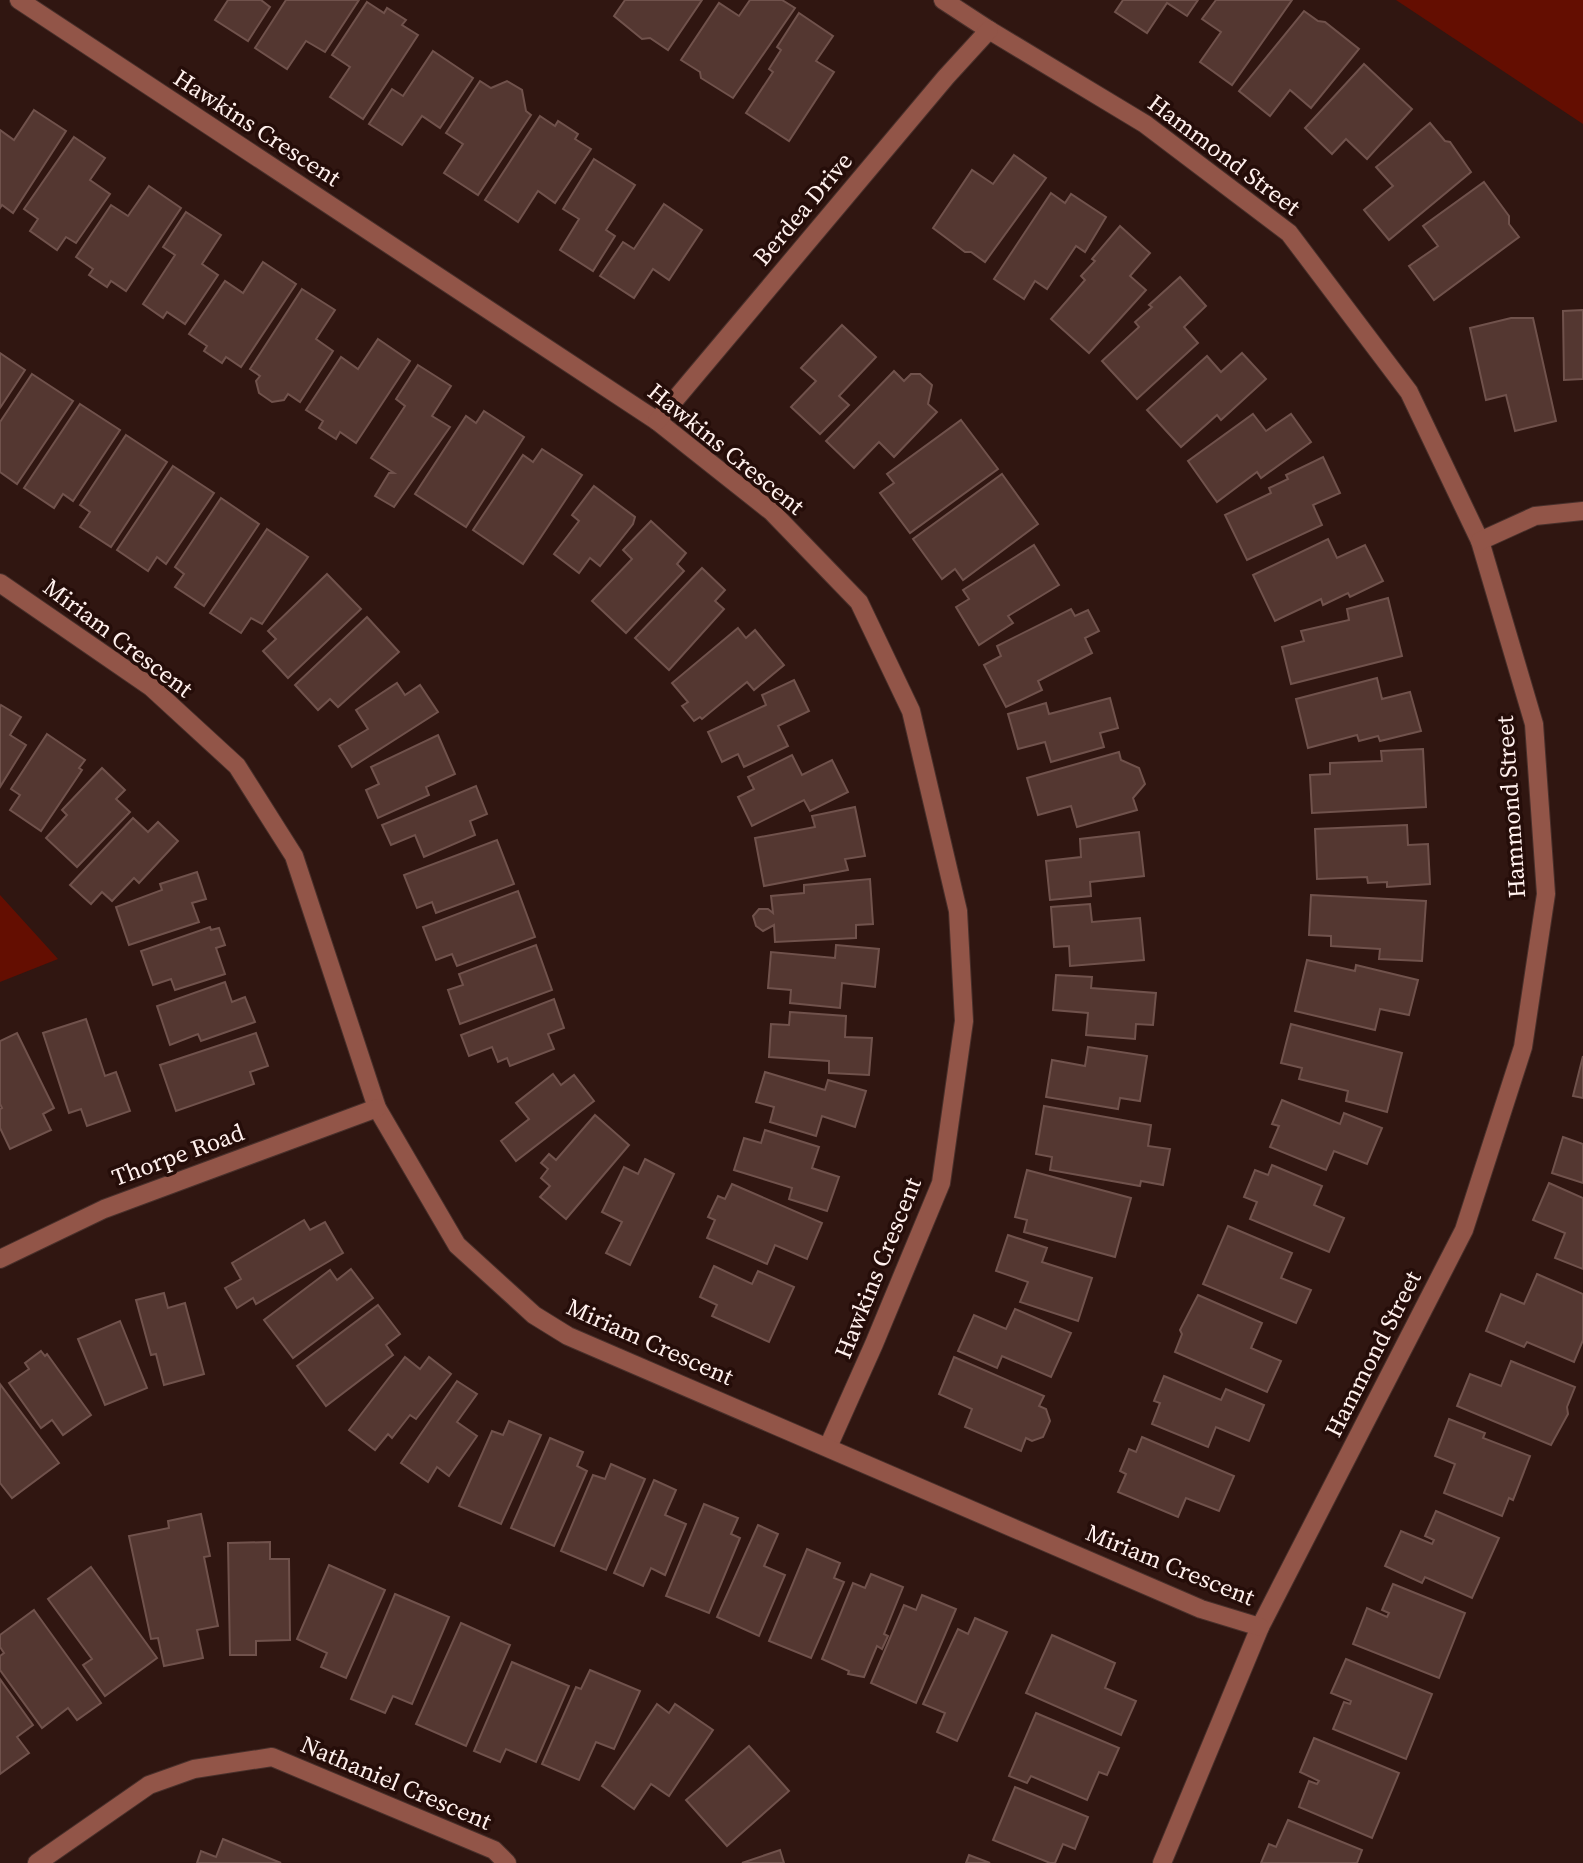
<svg xmlns="http://www.w3.org/2000/svg" width="1583" height="1863" viewBox="0 0 1583 1863" font-family="'Source Serif 4',serif">
<style>
.green{fill:#640e01}
.building{fill:#543731;stroke:#70524c;stroke-width:2}
.lines{fill:none;stroke-linecap:round;stroke-linejoin:round}
.street-casing{stroke:#49302b;stroke-width:20}
.street{stroke:#925548;stroke-width:18}
.labels{text-anchor:middle;stroke-width:7;stroke-linejoin:round;paint-order:stroke}
.street-label{font-size:24px;fill:#fff0ed;stroke:#250d09}
</style>
<rect width="100%" height="100%" fill="#301611"/>
<g class="green">
<path d="M1396,0H1583V124Z"/>
<path d="M0,895L58,959L0,982Z"/>
</g>
<g class="building">
<path d="M228,0H261L270,7L248,41L215,20Z"/>
<path d="M286,0H359L325,52L306,41L287,69L255,48Z"/>
<path d="M625,0H702L668,50L650,38L642,39L614,16Z"/>
<path d="M750,0H782L795,8L733,98L701,78L700,72L681,60L719,3L739,16Z"/>
<path d="M1123,0H1198L1187,16L1167,3L1147,33L1115,12Z"/>
<path d="M1216,0H1292L1232,85L1200,62L1221,32L1202,19Z"/>
<path d="M367,2L384,13L387,8L406,20L402,25L418,35L363,119L330,97L350,67L332,55Z"/>
<path d="M1304,11L1318,21L1325,22L1359,49L1311,108L1290,90L1270,116L1239,91Z"/>
<path d="M799,13L833,36L816,61L834,72L789,141L746,113L773,72L769,69L781,50L777,47Z"/>
<path d="M433,51L473,78L440,128L422,116L402,145L369,124L392,89L403,96Z"/>
<path d="M1364,64L1412,109L1367,159L1346,139L1332,154L1305,128Z"/>
<path d="M480,81L491,88L507,81L522,90L526,111L531,115L478,195L444,173L463,144L446,133Z"/>
<path d="M34,110L66,131L13,213L2,205L0,208V130L14,140Z"/>
<path d="M540,116L555,126L558,121L578,134L575,139L591,149L555,203L538,191L518,222L485,200Z"/>
<path d="M1430,123L1445,141L1450,142L1471,172L1389,240L1364,210L1393,186L1376,167Z"/>
<path d="M74,137L105,158L90,180L110,194L76,243L66,237L57,250L30,231L38,219L24,209Z"/>
<path d="M1014,155L1046,178L985,262L971,252H965L933,228L972,170L993,184Z"/>
<path d="M594,159L635,185L606,230L615,236L593,271L560,250L579,219L563,209Z"/>
<path d="M1484,182L1509,216V224L1519,237L1434,300L1409,266L1438,246L1423,226Z"/>
<path d="M149,186L181,208L126,291L111,281L107,287L89,275L93,269L76,257L111,205L128,216Z"/>
<path d="M1051,193L1065,203L1071,194L1106,217L1085,252L1076,246L1047,289L1035,281L1024,299L994,279Z"/>
<path d="M664,204L702,230L669,280L653,269L634,298L600,276L623,242L634,249Z"/>
<path d="M186,212L221,235L202,264L218,275L185,324L167,312L163,318L143,304L175,255L163,247Z"/>
<path d="M1120,226L1150,253L1130,276L1146,290L1089,353L1051,319L1085,280L1081,276L1095,261L1092,259Z"/>
<path d="M263,262L296,284L241,367L226,357L222,363L204,351L207,346L189,334L225,281L243,293Z"/>
<path d="M1180,277L1206,306L1184,327L1198,343L1137,399L1102,361L1139,327L1135,322L1152,307L1149,305Z"/>
<path d="M302,289L335,310L316,339L333,351L300,402L288,394L284,400L272,402L259,393L256,381L260,376L250,369Z"/>
<path d="M1583,310V379L1564,380L1563,311Z"/>
<path d="M1511,318H1533L1556,421L1515,431L1506,395L1486,400L1470,328Z"/>
<path d="M842,325L876,357L839,396L849,405L820,434L791,407L816,381L801,368Z"/>
<path d="M378,339L410,361L356,443L340,432L336,439L319,428L323,421L306,410L341,357L358,369Z"/>
<path d="M0,353L25,370L0,408Z"/>
<path d="M1242,353L1266,379L1221,420L1217,415L1181,447L1147,410L1207,356L1221,372Z"/>
<path d="M418,365L451,386L432,416L450,427L394,507L375,496L389,473H394L371,458L405,406L396,399Z"/>
<path d="M894,371L904,381L911,374H920L932,385L928,404L937,412L894,457L879,442L854,468L826,441Z"/>
<path d="M32,374L73,401L17,484L0,472V422Z"/>
<path d="M80,404L120,430L73,501L63,494L54,508L24,488Z"/>
<path d="M484,411L524,437L466,527L415,494L466,416L476,423Z"/>
<path d="M1253,414L1266,431L1291,414L1311,442L1261,478L1257,472L1217,502L1188,461Z"/>
<path d="M961,420L998,469L910,533L880,493L894,483L887,474Z"/>
<path d="M126,435L167,462L111,547L80,527L90,512L80,505Z"/>
<path d="M542,449L582,475L523,564L473,530L523,455L533,462Z"/>
<path d="M1323,457L1340,493L1313,505L1322,525L1247,560L1225,515L1271,493L1269,488L1288,479L1286,475Z"/>
<path d="M173,466L214,493L166,564L157,557L148,571L117,550Z"/>
<path d="M1002,474L1038,524L963,580L955,569L942,579L913,539Z"/>
<path d="M594,486L635,517L633,524L600,566L590,558L579,573L554,554L579,521L572,515Z"/>
<path d="M221,498L259,524L204,606L175,587L184,574L175,567Z"/>
<path d="M651,521L686,553L677,564L684,571L626,633L592,601L632,559L623,550Z"/>
<path d="M267,529L308,557L262,624L251,618L241,633L210,613Z"/>
<path d="M1328,539L1337,558L1365,545L1383,581L1350,597L1348,593L1323,605L1321,599L1275,621L1253,575Z"/>
<path d="M1034,545L1059,585L1008,616L1013,623L979,645L956,607L969,599L963,590Z"/>
<path d="M702,568L725,590L715,601L724,609L669,670L635,638Z"/>
<path d="M327,574L361,609L288,678L263,651L276,639L268,631Z"/>
<path d="M1388,598L1402,656L1291,684L1282,647L1304,641L1301,631L1349,620L1347,609Z"/>
<path d="M1071,609L1075,616L1088,610L1099,631L1085,638L1092,653L1038,681L1042,690L1006,707L984,665L1001,656L997,646Z"/>
<path d="M367,617L399,652L338,707L330,699L318,710L295,685Z"/>
<path d="M738,628L746,638L755,630L784,665L754,690L747,682L702,719L700,717L694,721L682,706L688,702L672,683Z"/>
<path d="M1377,678L1382,699L1410,692L1421,731L1380,741L1378,736L1359,741L1357,735L1308,748L1296,699Z"/>
<path d="M794,680L809,711L778,726L788,746L744,767L738,754L722,762L708,732L766,705L762,695Z"/>
<path d="M397,683L405,695L420,685L438,712L352,767L339,746L368,729L356,710Z"/>
<path d="M1110,698L1118,728L1100,733L1104,747L1051,762L1045,742L1018,749L1008,714L1046,703L1049,714Z"/>
<path d="M1,705L21,717L10,735L26,745L0,787V707Z"/>
<path d="M47,734L85,760L79,768L82,770L41,831L10,810L20,795L11,789Z"/>
<path d="M438,735L455,774L426,787L429,795L378,818L366,790L379,784L371,767Z"/>
<path d="M1423,749L1426,807L1312,813L1310,775L1330,774V763L1382,761L1381,751Z"/>
<path d="M1119,752L1121,760L1139,768L1145,784L1133,798L1137,810L1077,827L1071,806L1038,815L1027,778Z"/>
<path d="M792,755L802,775L832,760L848,792L810,811L804,800L752,826L738,797L754,789L748,777Z"/>
<path d="M102,768L125,790L116,799L130,812L77,867L46,838L67,815L62,810Z"/>
<path d="M476,786L487,814L470,821L475,835L424,857L415,835L391,845L382,825Z"/>
<path d="M855,807L865,856L845,859L848,870L764,886L755,838L815,827L812,816Z"/>
<path d="M133,818L148,832L158,822L178,841L139,883L134,878L112,901L102,892L91,904L70,885Z"/>
<path d="M1407,825L1408,845L1428,844L1430,884L1387,887V882L1368,883L1367,877L1317,879L1315,829Z"/>
<path d="M1139,832L1144,876L1090,882L1091,896L1050,900L1046,861L1081,857L1080,839Z"/>
<path d="M497,840L514,884L436,913L432,902L417,908L404,875Z"/>
<path d="M197,872L206,899L192,903L199,922L129,945L116,907L162,890L160,884Z"/>
<path d="M870,879L873,924L856,925V938L775,942L774,925L763,931L756,926L753,916L759,909H768L773,913L771,896L804,893V885Z"/>
<path d="M518,891L535,937L457,966L452,954L436,960L423,927Z"/>
<path d="M1311,895L1426,901L1422,961L1379,959L1380,949L1331,946V936L1309,935Z"/>
<path d="M1090,904L1092,922L1140,918L1144,960L1070,966L1069,946L1054,947L1051,907Z"/>
<path d="M210,927L211,930L219,928L225,945L216,948L225,974L175,990L171,979L153,985L141,951Z"/>
<path d="M536,945L552,990L460,1024L448,990L463,985L459,974Z"/>
<path d="M836,945L879,949L875,987L842,983L840,1008L790,1003L791,990L768,988L771,952L835,958Z"/>
<path d="M1307,960L1355,971L1356,965L1418,980L1409,1015L1380,1009L1375,1030L1295,1011Z"/>
<path d="M1056,975L1092,977L1091,988L1156,993L1153,1025L1136,1024L1135,1039L1086,1035L1088,1013L1053,1010Z"/>
<path d="M225,982L232,1002L245,997L255,1022L201,1041L198,1034L170,1045L157,1006Z"/>
<path d="M554,999L564,1028L548,1034L554,1049L510,1066L507,1058L498,1062L492,1047L469,1056L461,1035Z"/>
<path d="M790,1012L846,1016L845,1037L872,1038L869,1075L829,1073V1061L769,1057L771,1024L789,1025Z"/>
<path d="M86,1019L105,1076L116,1072L130,1111L87,1126L81,1109L69,1113L43,1033Z"/>
<path d="M1291,1024L1402,1053L1387,1112L1346,1101L1348,1091L1299,1079L1302,1068L1281,1063Z"/>
<path d="M17,1033L54,1108L43,1114L51,1130L10,1149L0,1128V1109L2,1108L0,1104V1041Z"/>
<path d="M256,1033L268,1066L250,1072L254,1084L176,1111L160,1065Z"/>
<path d="M1088,1047L1147,1056L1140,1101L1120,1098L1118,1109L1046,1097L1052,1060L1085,1066Z"/>
<path d="M1583,1056V1098L1573,1096Z"/>
<path d="M765,1072L825,1090L828,1080L866,1091L855,1127L822,1116L816,1136L770,1122L774,1107L756,1102Z"/>
<path d="M553,1074L561,1085L574,1075L594,1101L516,1161L501,1141L529,1119L516,1103Z"/>
<path d="M1282,1100L1340,1124L1344,1113L1382,1128L1367,1164L1334,1151L1326,1170L1270,1147L1279,1126L1272,1124Z"/>
<path d="M1044,1106L1151,1125L1148,1146L1170,1149L1163,1185L1141,1181L1140,1186L1050,1170L1052,1157L1036,1154Z"/>
<path d="M595,1115L629,1145L566,1219L540,1197L550,1186L541,1178L548,1169L541,1163L549,1154L556,1160Z"/>
<path d="M765,1130L819,1147L812,1168L839,1177L827,1211L789,1199L792,1188L734,1170L744,1138L761,1143Z"/>
<path d="M1563,1137L1583,1144V1183L1552,1173Z"/>
<path d="M645,1159L674,1174L630,1265L606,1253L622,1222L602,1212L624,1167L638,1174Z"/>
<path d="M1272,1165L1322,1186L1314,1205L1344,1218L1329,1252L1250,1219L1257,1202L1244,1197L1255,1170L1268,1175Z"/>
<path d="M1027,1170L1131,1198L1115,1257L1024,1232L1027,1220L1015,1217Z"/>
<path d="M1549,1183L1583,1198V1269L1555,1258L1565,1233L1533,1220Z"/>
<path d="M732,1184L822,1223L807,1259L775,1245L767,1264L707,1238L715,1220L708,1217L718,1196L725,1199Z"/>
<path d="M304,1220L310,1230L325,1222L343,1253L256,1304L253,1298L237,1308L225,1288L241,1279L232,1263Z"/>
<path d="M1228,1226L1292,1253L1281,1278L1311,1290L1296,1323L1203,1284Z"/>
<path d="M1008,1235L1047,1248L1042,1262L1092,1278L1078,1321L1020,1302L1028,1282L996,1271Z"/>
<path d="M714,1266L752,1284L758,1271L794,1287L769,1342L712,1316L717,1305L700,1297Z"/>
<path d="M351,1269L373,1298L293,1358L264,1320L330,1270L337,1280Z"/>
<path d="M1537,1274L1583,1294V1340L1574,1362L1527,1342L1524,1347L1486,1331L1501,1294L1524,1304Z"/>
<path d="M164,1293L168,1308L185,1303L204,1374L164,1385L156,1354L151,1355L136,1300Z"/>
<path d="M1198,1295L1262,1323L1251,1348L1281,1361L1267,1392L1175,1352L1182,1334L1180,1330Z"/>
<path d="M378,1305L400,1334L386,1345L393,1355L326,1406L297,1366Z"/>
<path d="M1015,1309L1071,1333L1051,1377L1002,1356L997,1368L958,1351L974,1315L1006,1329Z"/>
<path d="M120,1321L147,1388L105,1405L78,1339Z"/>
<path d="M41,1351L45,1356L47,1354L91,1415L63,1435L52,1420L41,1428L9,1383L29,1369L25,1363Z"/>
<path d="M405,1357L420,1369L429,1357L451,1374L416,1419L410,1415L392,1438L388,1434L375,1450L349,1430Z"/>
<path d="M954,1357L1044,1396L1039,1406L1046,1409L1050,1421L1043,1437L1032,1441L1026,1438L1021,1451L965,1427L972,1409L939,1394Z"/>
<path d="M1511,1361L1575,1387L1567,1407L1568,1414L1551,1445L1457,1406L1470,1374L1501,1386Z"/>
<path d="M1164,1376L1221,1400L1226,1389L1264,1405L1249,1441L1216,1427L1208,1447L1152,1424L1160,1403L1154,1401Z"/>
<path d="M457,1381L477,1394L457,1422L477,1436L449,1476L437,1467L428,1482L401,1463Z"/>
<path d="M0,1384L59,1463L12,1498L0,1483Z"/>
<path d="M1449,1419L1485,1433L1483,1438L1530,1456L1513,1500L1509,1498L1502,1516L1444,1493L1455,1464L1435,1456Z"/>
<path d="M509,1421L541,1435L501,1524L459,1506L492,1431L503,1435Z"/>
<path d="M1142,1437L1234,1476L1219,1511L1186,1498L1178,1517L1118,1492L1126,1474L1120,1471L1129,1449L1136,1452Z"/>
<path d="M550,1438L583,1452L577,1466L587,1471L554,1546L511,1528Z"/>
<path d="M611,1464L645,1479L606,1570L561,1551L593,1475L605,1479Z"/>
<path d="M654,1480L676,1490L665,1515L686,1524L665,1575L651,1568L643,1586L614,1573Z"/>
<path d="M704,1504L738,1518L731,1534L740,1538L709,1613L666,1596Z"/>
<path d="M1436,1511L1499,1538L1472,1598L1425,1577L1422,1583L1385,1566L1401,1531L1432,1544L1434,1540L1425,1536Z"/>
<path d="M201,1514L210,1556L204,1557L218,1626L197,1630L203,1658L164,1666L158,1638L151,1639L129,1536L169,1528L168,1521Z"/>
<path d="M758,1525L778,1534L764,1566L785,1575L759,1636L717,1617Z"/>
<path d="M270,1542V1559H289L290,1640L256,1641V1655H230L228,1543Z"/>
<path d="M807,1549L840,1563L834,1578L844,1582L811,1658L769,1641Z"/>
<path d="M329,1565L385,1590L346,1678L321,1667L327,1653L297,1639Z"/>
<path d="M91,1567L157,1658L105,1696L83,1665L92,1659L48,1599Z"/>
<path d="M871,1574L903,1587L884,1634L888,1636L882,1649L877,1646L864,1677L848,1674L849,1671L822,1659L853,1583L865,1588Z"/>
<path d="M1393,1584L1465,1613L1439,1678L1353,1644L1367,1608L1387,1617L1389,1613L1382,1610Z"/>
<path d="M395,1594L449,1617L412,1704L393,1696L385,1713L351,1699Z"/>
<path d="M922,1595L956,1609L916,1703L871,1683L904,1605L916,1610Z"/>
<path d="M34,1610L101,1703L77,1720L68,1708L42,1728L0,1670V1656L4,1653L0,1647V1635Z"/>
<path d="M975,1618L1007,1632L957,1741L937,1732L945,1713L923,1704L958,1629L968,1634Z"/>
<path d="M461,1623L510,1645L466,1746L416,1724Z"/>
<path d="M1052,1635L1115,1663L1105,1688L1136,1701L1121,1735L1026,1693Z"/>
<path d="M1346,1659L1432,1694L1406,1759L1333,1729L1344,1702L1350,1704L1351,1701L1331,1693Z"/>
<path d="M512,1662L569,1686L536,1762L506,1749L500,1762L474,1751Z"/>
<path d="M590,1670L640,1691L614,1749L596,1742L579,1780L542,1764L576,1687L581,1689Z"/>
<path d="M0,1679L33,1725L17,1737L29,1753L0,1774Z"/>
<path d="M657,1704L669,1713L675,1704L713,1730L669,1796L651,1784L634,1809L602,1786Z"/>
<path d="M1036,1713L1119,1748L1107,1775L1099,1772L1087,1800L1031,1776L1027,1783L1009,1776Z"/>
<path d="M1314,1738L1399,1773L1372,1838L1299,1807L1309,1781L1317,1784L1319,1781L1300,1772Z"/>
<path d="M749,1746L789,1791L727,1846L686,1800Z"/>
<path d="M1015,1787L1088,1817L1075,1849L1063,1844L1055,1863H1050L993,1840Z"/>
<path d="M1288,1820L1362,1850L1357,1863H1261L1269,1844L1276,1847Z"/>
<path d="M223,1839L281,1863H197L201,1851L216,1857Z"/>
<path d="M780,1850L784,1863H742Z"/>
<path d="M969,1855L990,1863H966Z"/>
</g>
<g class="lines">
<defs>
<g id="street">
<path d="M19,0L657,421L772,512L859,602L911,711L958,911L964,1021L941,1183L874,1344L828,1447"/>
<path d="M943,0L989,30L1145,124L1289,233L1409,392L1480,541L1534,724L1546,894L1523,1047L1464,1230L1260,1627L1162,1863"/>
<path d="M657,421L946,77L989,30"/>
<path d="M1480,541L1535,516L1583,511"/>
<path d="M0,583L151,687L237,766L294,856L377,1108L457,1245L534,1315L568,1336L1201,1609L1260,1627"/>
<path d="M0,1259L104,1209L377,1108"/>
<path d="M37,1863L149,1785L194,1769L272,1757L494,1850L507,1863"/>
</g>
</defs>
<use href="#street" class="street-casing"/>
<use href="#street" class="street"/>
</g>
<g class="labels">
<g class="street-label">
<text transform="translate(257 128) rotate(33)" y="8">Hawkins Crescent</text>
<text transform="translate(1224 155) rotate(37)" y="8">Hammond Street</text>
<text transform="translate(803 209) rotate(-50)" y="8">Berdea Drive</text>
<text transform="translate(726 449) rotate(39)" y="8">Hawkins Crescent</text>
<text transform="translate(118 638) rotate(37)" y="8">Miriam Crescent</text>
<text transform="translate(1511 807) rotate(-94)" y="8">Hammond Street</text>
<text transform="translate(178 1155) rotate(-20)" y="8">Thorpe Road</text>
<text transform="translate(878 1268) rotate(-68)" y="8">Hawkins Crescent</text>
<text transform="translate(650 1342) rotate(24)" y="8">Miriam Crescent</text>
<text transform="translate(1373 1354) rotate(-63)" y="8">Hammond Street</text>
<text transform="translate(1170 1565) rotate(22)" y="8">Miriam Crescent</text>
<text transform="translate(396 1783) rotate(23)" y="8">Nathaniel Crescent</text>
</g>
</g>
</svg>
